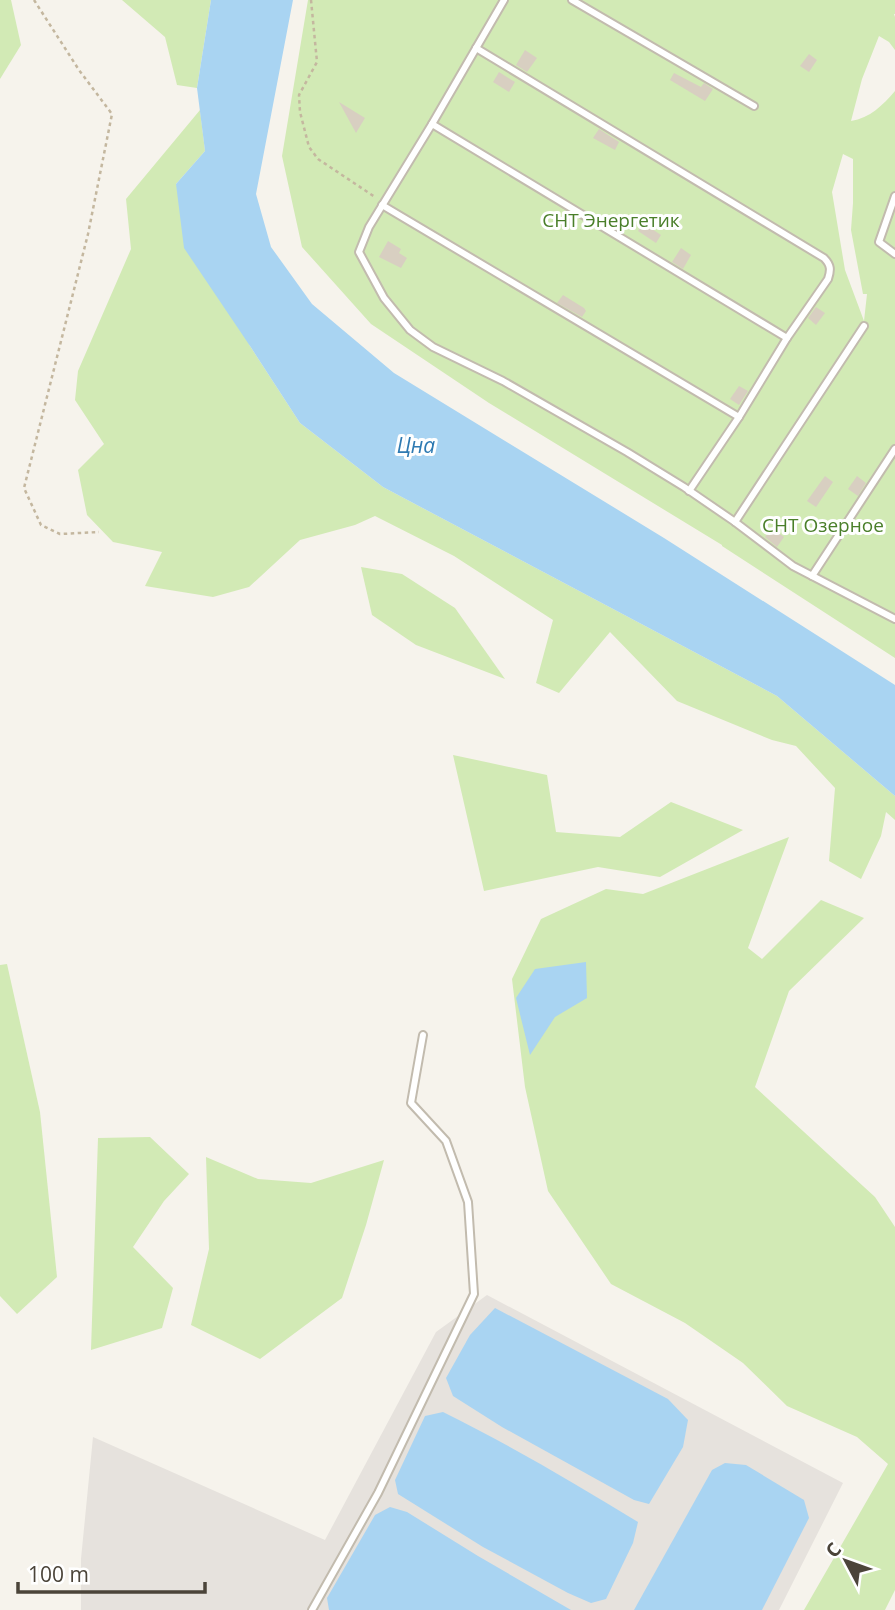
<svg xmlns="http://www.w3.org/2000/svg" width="895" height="1610" viewBox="0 0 895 1610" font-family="'Open Sans',sans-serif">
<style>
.industrial{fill:#e6e2dd}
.green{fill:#d2eab5;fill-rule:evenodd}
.water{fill:#a9d4f2}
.building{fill:#d8cfc1}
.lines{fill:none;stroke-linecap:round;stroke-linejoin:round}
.service-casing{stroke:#c2bbae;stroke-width:10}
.path{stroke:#c4b79f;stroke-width:2.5;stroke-dasharray:3.5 3.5;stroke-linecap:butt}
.service{stroke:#fff;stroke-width:6}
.labels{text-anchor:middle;stroke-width:6;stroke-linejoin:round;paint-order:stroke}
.park-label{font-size:19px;fill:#4a7f2a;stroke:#fff}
.water-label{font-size:21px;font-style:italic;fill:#2e7ab2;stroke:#fff}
</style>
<rect width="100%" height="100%" fill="#f6f3ec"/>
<path class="industrial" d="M487,1295L843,1483L779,1610H81V1559L93,1437L325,1540L436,1332Z"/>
<g class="green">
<path d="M0,0H11L21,45L0,79Z"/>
<path d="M122,0H211L197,88L177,85L165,37Z"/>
<path d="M308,0H895V14H894L895,17V50L889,42L879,36L862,79L851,121C870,118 883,105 895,91V658L722,546V545L489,403L371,324L302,247L282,156ZM843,154L853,159V203L851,230L863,294H867L864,321L845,270L832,192Z"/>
<path d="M200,110L205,151L176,184L250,346L300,423L383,487L777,696L895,796V820L886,812L881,836L861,879L829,861L835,788L796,746L772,740L677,701L610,632L559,693L536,683L553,620L454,556L375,516L355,525L300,540L249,587L213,597L145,586L162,552L113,542L87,515L78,470L104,444L75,400L78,371L131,249L126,199Z"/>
<path d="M361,567L402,574L455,608L505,679L416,645L372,615Z"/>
<path d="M453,755L547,775L556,832L620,837L671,802L743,830L660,877L598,867L484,891Z"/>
<path d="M789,837L748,948L762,959L821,900L864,918L789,991L755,1087L875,1197L895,1227V1590L885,1610H804L888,1464L857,1437L787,1406L743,1363L685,1323L611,1284L548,1191L525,1087L512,979L541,919L606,889L643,894Z"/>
<path d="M7,964L40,1112L57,1277L17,1314L0,1296V965Z"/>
<path d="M150,1137L189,1174L164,1201L133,1247L173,1288L162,1328L91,1350L98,1138Z"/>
<path d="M206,1157L258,1179L311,1183L384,1160L366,1225L342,1298L260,1359L191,1325L209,1249Z"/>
</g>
<g class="water">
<path d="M211,0H293L256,194L271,247L312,304L394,373L664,538L895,685V796L777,696L383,487L300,423L250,346L184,248L176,184L205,151L197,88Z"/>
<path d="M586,962L587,998L555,1017L530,1055L516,998L535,969Z"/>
<path d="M495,1308L668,1399L688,1420L683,1447L649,1504L634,1500L502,1427L453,1396L446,1378L470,1335Z"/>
<path d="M443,1412C510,1445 574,1483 638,1522L633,1543L606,1599L591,1603L568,1593L483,1547L398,1494L395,1480L425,1416Z"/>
<path d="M725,1463L746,1465L804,1500L809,1518L762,1610H634L712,1470Z"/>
<path d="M390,1507L407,1512L478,1556L571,1610H329L327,1598L375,1515Z"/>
</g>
<g class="building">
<path d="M525,50L537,58L527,72L516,65Z"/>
<path d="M809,54L817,60L809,72L800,66Z"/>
<path d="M499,72L515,82L509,92L493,82Z"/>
<path d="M674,73L701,87L704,83L713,89L705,101L670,80Z"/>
<path d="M339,102L365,118L356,133Z"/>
<path d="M599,129L619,142L615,150L593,138Z"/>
<path d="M643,223L661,235L656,243L638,231Z"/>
<path d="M388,241L401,249L399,253L407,258L401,268L379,257Z"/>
<path d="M681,248L691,255L683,269L672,262Z"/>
<path d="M563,295L584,308L586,311L582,317L557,303Z"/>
<path d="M816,307L825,313L816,325L808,318Z"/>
<path d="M739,386L748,391L739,405L730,399Z"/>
<path d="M825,476L833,482L816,507L807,501Z"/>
<path d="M857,476L866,483L858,496L848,489Z"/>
<path d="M772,528L784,537L777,547L765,537Z"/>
</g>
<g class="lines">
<defs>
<g id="service">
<path d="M504,0L432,124L369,227L359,252L384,298L410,330L433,347L503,381L627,452L684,487L735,522L793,566L895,619"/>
<path d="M572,0L754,106"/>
<path d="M476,48L824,258C831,265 831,270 828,279L787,338L739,417L689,491"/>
<path d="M432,124L787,338"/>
<path d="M895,196L879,242L895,254"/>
<path d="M382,205L739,417"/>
<path d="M735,522L864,326"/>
<path d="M812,576L895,449"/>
<path d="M312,1610L378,1493L474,1294L468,1202L446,1141L411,1103L423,1035"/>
</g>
</defs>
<use href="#service" class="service-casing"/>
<g class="path">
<path d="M34,0L79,70L112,114L88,234L24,488L41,525L60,534L99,532"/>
<path d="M311,0L317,62L299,95L300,112L309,147L318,159L375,197"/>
</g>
<use href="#service" class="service"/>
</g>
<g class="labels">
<g class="park-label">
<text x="611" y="227">СНТ Энергетик</text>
<text x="823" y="532">СНТ Озерное</text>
</g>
<g class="water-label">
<text x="416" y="453">Цна</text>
</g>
</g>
<g transform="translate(846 1561) rotate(311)" stroke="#ffffff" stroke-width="5" paint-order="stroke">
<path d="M0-5L12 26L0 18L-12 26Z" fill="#4b4439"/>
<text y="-10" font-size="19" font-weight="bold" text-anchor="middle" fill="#4b4439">С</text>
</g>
<path d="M18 1582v10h187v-10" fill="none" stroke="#4b4439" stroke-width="3.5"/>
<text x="28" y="1582" font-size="21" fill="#4b4439" stroke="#ffffff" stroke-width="5" paint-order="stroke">100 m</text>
</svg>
